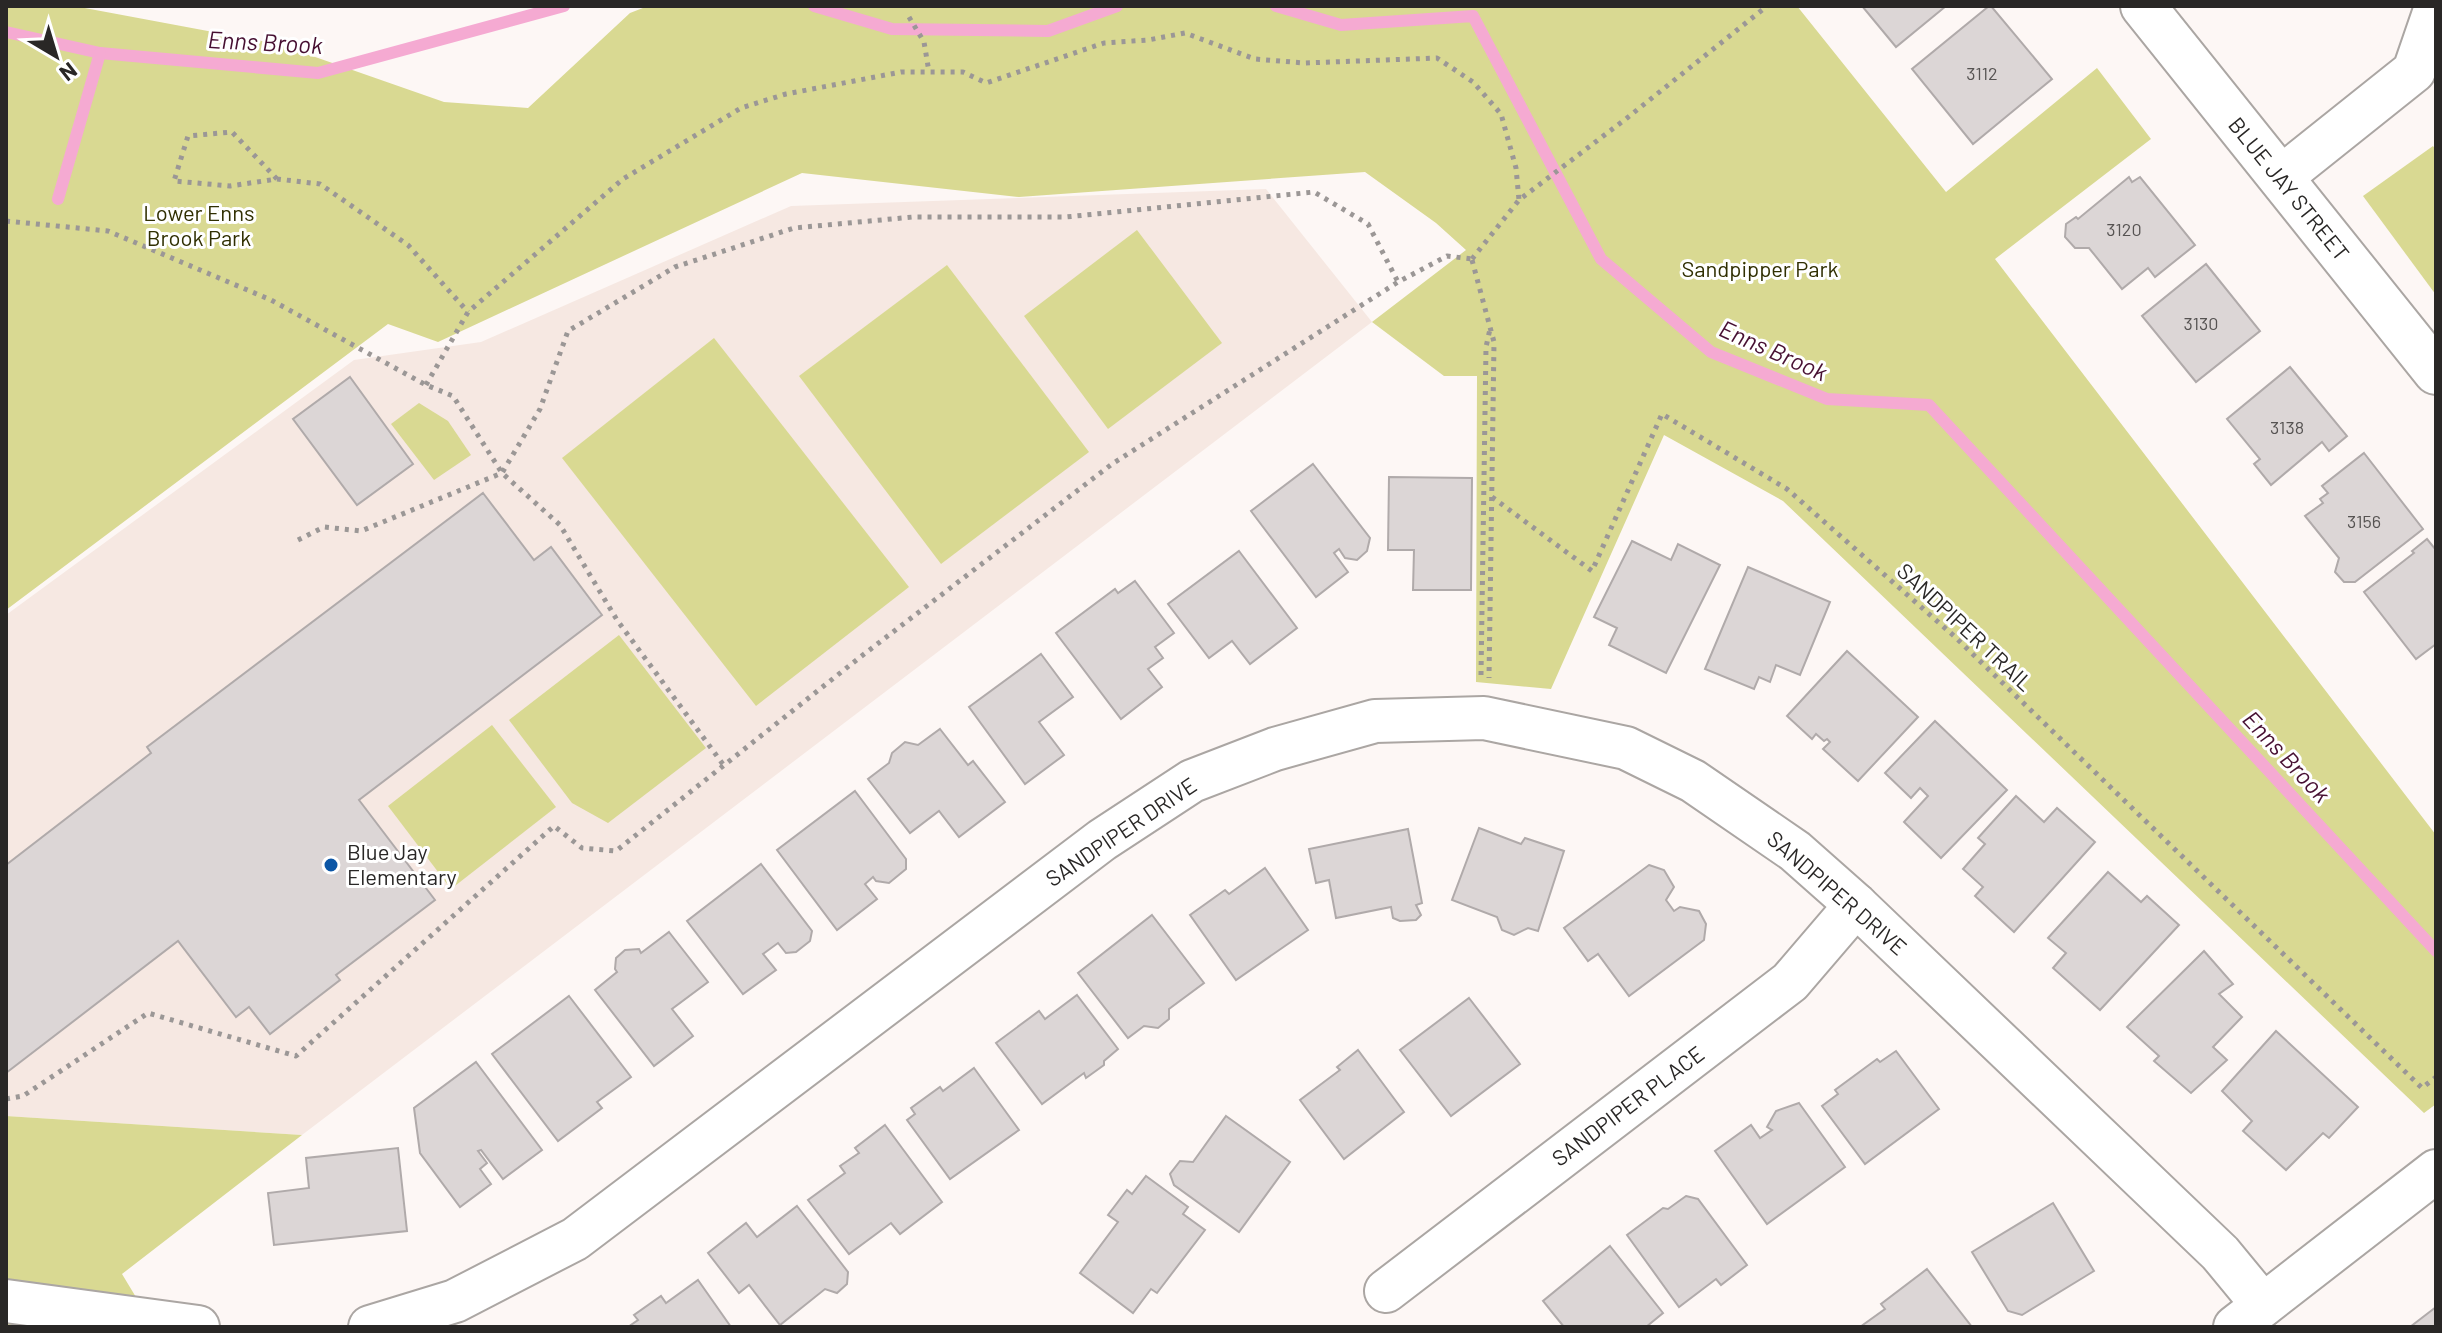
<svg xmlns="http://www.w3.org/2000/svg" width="2442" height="1333" viewBox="0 0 2442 1333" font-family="Barlow,sans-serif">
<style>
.built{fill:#f6e8e2}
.green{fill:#d9d992}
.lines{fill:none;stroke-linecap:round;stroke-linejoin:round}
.stream{stroke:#f5aad2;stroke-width:12}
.building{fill:#dcd6d6;stroke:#b0aaaa;stroke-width:2}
.street-casing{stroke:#aba6a3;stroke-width:46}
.secondary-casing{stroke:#aba6a3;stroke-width:48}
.path{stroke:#9b9796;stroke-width:5;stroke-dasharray:4 6;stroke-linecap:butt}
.street{stroke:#fff;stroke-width:42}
.secondary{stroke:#fff;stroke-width:44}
.poi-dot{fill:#0c56a6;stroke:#fff;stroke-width:3}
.labels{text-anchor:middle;stroke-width:6;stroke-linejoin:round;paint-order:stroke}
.number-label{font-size:18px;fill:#565352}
.street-label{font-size:22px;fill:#292726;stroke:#fff}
.park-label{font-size:22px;fill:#302f02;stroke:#fff}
.poi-label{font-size:22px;fill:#292726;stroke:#fff;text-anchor:start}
.water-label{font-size:24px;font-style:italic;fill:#471032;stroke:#fff}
</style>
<rect width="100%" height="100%" fill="#fdf7f5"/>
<path class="built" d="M1266,189L1372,322L302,1135L6,1116V615L354,360L481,342L791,206Z"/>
<g class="green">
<path d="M6,6H74L278,44L444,102L528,108L630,13L648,6H1797L1946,192L2097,68L2151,139L1995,259L2436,835V1104L2424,1113L1783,501L1664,435L1551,689L1476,682L1477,376H1444L1372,322L1466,250L1436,223L1365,172L1019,197L802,173L438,342L388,324L6,610Z"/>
<path d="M2433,146L2436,150V295L2363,196Z"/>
<path d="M1137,230L1222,343L1108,429L1024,316Z"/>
<path d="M947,265L1089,452L941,564L799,376Z"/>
<path d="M714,338L909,587L756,706L562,458Z"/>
<path d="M419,403L448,421L471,455L434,480L391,424Z"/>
<path d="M619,635L706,748L608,823L572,803L509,720Z"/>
<path d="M492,725L556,807L451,889L388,806Z"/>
<path d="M6,1116L302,1135L122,1274L154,1327H6Z"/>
</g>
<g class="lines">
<g class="stream">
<path d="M814,6L892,29L1048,31L1117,6"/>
<path d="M1276,6L1341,25L1473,16L1601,259L1711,352L1827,399L1929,405L2436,951"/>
<path d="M6,32L100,53L318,73L564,6"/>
<path d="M58,199L100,53"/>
</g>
</g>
<g class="building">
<path d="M1862,6H1946L1896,47Z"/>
<path d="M1989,6H1991L2052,79L1973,144L1912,69Z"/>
<path d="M2129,177L2132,182L2140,177L2195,245L2155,277L2148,268L2122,289L2089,248H2075L2065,237L2066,224L2076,217L2078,219Z"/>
<path d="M2206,264L2260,331L2196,382L2142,316Z"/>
<path d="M2290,367L2347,436L2329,451L2322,442L2271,485L2254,464L2260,459L2227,419Z"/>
<path d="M350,377L413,464L357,505L293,419Z"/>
<path d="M2364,453L2423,529L2355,582H2344L2335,572L2339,558L2305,516L2323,503L2320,499L2328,493L2322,486Z"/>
<path d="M1313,464L1370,538L1367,551L1357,560L1345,558L1339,549L1334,553L1348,572L1316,597L1251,511Z"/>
<path d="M1389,477L1472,478L1471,590H1413L1414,550H1388Z"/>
<path d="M483,493L534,560L551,547L602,615L359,800L435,900L336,975L340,980L270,1034L249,1007L236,1017L178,941L6,1073V865L151,753L147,747Z"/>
<path d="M2427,539L2436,550V644L2416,659L2364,592L2414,553L2412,551Z"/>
<path d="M1632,541L1671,560L1678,544L1720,565L1666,673L1609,645L1617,628L1594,617Z"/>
<path d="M1239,551L1297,628L1250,664L1232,641L1209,658L1168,604Z"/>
<path d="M1748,567L1830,602L1800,675L1776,665L1770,682L1759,677L1754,689L1705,669Z"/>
<path d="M1135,581L1174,633L1155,647L1163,658L1148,669L1162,687L1121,719L1056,633L1115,589L1118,593Z"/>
<path d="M1847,651L1918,717L1858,781L1823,749L1830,742L1827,739L1824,741L1816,734L1812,739L1787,716Z"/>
<path d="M1041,654L1073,697L1039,722L1064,755L1025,784L969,707Z"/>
<path d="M1935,721L2007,790L1941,858L1904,822L1928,796L1920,788L1911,798L1885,773Z"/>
<path d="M940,729L968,765L973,761L1005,802L959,837L939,811L910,833L868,779L889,763L892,753L905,742L918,745Z"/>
<path d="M855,791L906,859V869L889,883L876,881L873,877L865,884L877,899L837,930L777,850Z"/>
<path d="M2016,796L2044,822L2057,808L2095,842L2014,932L1975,896L1983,887L1963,869L1985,844L1978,838Z"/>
<path d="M1479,828L1521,844L1525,838L1564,851L1538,931L1528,928L1514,935L1502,930L1497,917L1452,900Z"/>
<path d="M1408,829L1422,903L1416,905L1421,915L1416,920L1400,921L1393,918L1391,907L1336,918L1329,880L1316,883L1309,849Z"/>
<path d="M761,864L812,931L810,941L796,952L786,953L778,943L763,954L776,970L743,994L687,921Z"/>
<path d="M1649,865L1664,870L1674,887L1666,900L1674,911L1680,907L1699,911L1706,924L1704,940L1629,996L1598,954L1588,961L1564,928Z"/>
<path d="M1265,868L1308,930L1236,980L1190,915L1225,890L1229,894Z"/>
<path d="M2108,872L2141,902L2147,896L2179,925L2100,1010L2053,968L2066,953L2048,938Z"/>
<path d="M1152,915L1204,983L1169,1009V1019L1158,1028L1144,1026L1128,1038L1078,973Z"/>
<path d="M669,932L708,982L672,1009L693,1036L654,1066L595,990L617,972L615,969L616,958L625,950L639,949L641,953Z"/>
<path d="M2204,951L2233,984L2219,994L2242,1017L2213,1047L2227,1060L2191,1093L2154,1061L2159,1056L2127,1027Z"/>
<path d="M1077,995L1118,1049L1104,1061V1065L1086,1078L1084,1073L1042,1104L996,1043L1039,1011L1045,1019Z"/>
<path d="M569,996L631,1077L597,1102L602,1108L558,1141L492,1054Z"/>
<path d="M1469,998L1520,1064L1451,1116L1400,1050Z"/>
<path d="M2276,1031L2358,1107L2329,1138L2323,1133L2286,1170L2243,1131L2252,1121L2222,1091Z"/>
<path d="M1358,1050L1404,1112L1344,1159L1300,1100L1340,1070L1337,1067Z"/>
<path d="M1896,1051L1939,1109L1865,1164L1822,1106L1838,1094L1835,1090L1877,1059L1880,1062Z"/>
<path d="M476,1062L542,1150L503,1179L481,1150L478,1151L487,1163L480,1169L491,1184L460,1207L420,1153L414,1108Z"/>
<path d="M974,1068L1019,1130L950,1179L907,1120L915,1114L911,1108L940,1087L943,1091Z"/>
<path d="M1799,1103L1845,1167L1767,1224L1715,1151L1751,1125L1760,1138L1772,1130L1767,1127L1776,1111Z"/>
<path d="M1226,1116L1290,1162L1239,1232L1174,1185L1170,1174L1180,1161L1193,1162Z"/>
<path d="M885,1125L942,1202L900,1234L891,1223L849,1254L808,1200L845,1173L840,1166L859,1153L855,1148Z"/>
<path d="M398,1148L407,1231L274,1245L268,1193L309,1188L306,1158Z"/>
<path d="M1146,1176L1188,1207L1183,1214L1205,1230L1157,1293L1151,1289L1133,1313L1080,1273L1118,1222L1108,1215L1127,1190L1132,1194Z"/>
<path d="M1686,1196L1698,1199L1747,1265L1721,1285L1716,1279L1679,1307L1627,1235L1663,1208L1668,1209Z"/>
<path d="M2053,1203L2094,1271L2022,1315L2008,1311L1972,1252Z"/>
<path d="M797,1206L848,1272L847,1284L837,1293L825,1289L780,1325L749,1285L739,1293L708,1253L746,1223L757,1237Z"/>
<path d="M1610,1246L1663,1313L1646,1327H1564L1543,1301Z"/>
<path d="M1927,1269L1972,1327H1860L1885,1309L1881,1304Z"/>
<path d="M698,1280L731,1327H628L638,1320L634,1315L661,1296L666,1303Z"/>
<path d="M2436,1307V1327H2410Z"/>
</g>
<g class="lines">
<defs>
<g id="street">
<path d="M2280,178L2414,71L2436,7"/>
<path d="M1386,1291L1790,982L1856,905"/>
<path d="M6,1301L198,1327"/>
<path d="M370,1327L455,1301L575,1239L1102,840L1192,781L1275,749L1375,721L1484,718L1626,748L1693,781L1795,851L1856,905L2220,1253L2263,1305"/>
<path d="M2235,1327L2436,1171"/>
</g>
<path id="secondary" d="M2143,6L2436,372"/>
</defs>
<use href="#street" class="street-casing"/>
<use href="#secondary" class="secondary-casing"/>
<g class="path">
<path d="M909,17L924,42L929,72"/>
<path d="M277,179L232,132L188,136L174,181L230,186L277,179L320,184L408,245L468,312"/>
<path d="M6,221L108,231L271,300L426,385L453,396L502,473L560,525L617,620L725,767"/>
<path d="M1472,259L1519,200L1627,118L1767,6"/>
<path d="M1472,260L1494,342L1489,678"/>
<path d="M426,385L468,312L623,179L741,108L786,94L901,72H963L986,83L1104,43L1148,40L1185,33L1255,59L1304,63L1437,58L1473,82L1501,114L1516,168L1519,200"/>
<path d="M1492,497L1592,571L1662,414L1787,489L1954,636L2422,1088L2436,1077"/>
<path d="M298,540L324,527L361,531L502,473L540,409L568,331L675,267L794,228L913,217H1066L1314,192L1368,224L1398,282"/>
<path d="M1481,675L1486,347L1490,329"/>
<path d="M6,1099L23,1096L148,1013L296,1056L554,826L582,848L616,851L859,658L1112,464L1398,282L1447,256L1472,259"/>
</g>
<use href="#street" class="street"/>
<use href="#secondary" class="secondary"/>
</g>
<circle class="poi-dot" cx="331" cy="865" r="8"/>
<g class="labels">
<g class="number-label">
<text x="1982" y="80">3112</text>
<text x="2124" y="236">3120</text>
<text x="2201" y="330">3130</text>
<text x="2287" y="434">3138</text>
<text x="2364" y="528">3156</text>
</g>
<g class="street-label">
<text transform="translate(2289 189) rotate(51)" y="8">BLUE JAY STREET</text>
<text transform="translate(1965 627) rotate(43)" y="8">SANDPIPER TRAIL</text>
<text transform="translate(1121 832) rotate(-34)" y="8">SANDPIPER DRIVE</text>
<text transform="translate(1837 893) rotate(41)" y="8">SANDPIPER DRIVE</text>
<text transform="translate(1628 1106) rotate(-37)" y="8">SANDPIPER PLACE</text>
</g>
<g class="park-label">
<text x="199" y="221">Lower Enns<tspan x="199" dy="25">Brook Park</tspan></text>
<text x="1760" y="277">Sandpipper Park</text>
</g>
<g class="poi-label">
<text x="347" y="860">Blue Jay<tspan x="347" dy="25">Elementary</tspan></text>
</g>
<g class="water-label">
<text transform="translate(265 43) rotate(3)" y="8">Enns Brook</text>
<text transform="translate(1773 351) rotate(24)" y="8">Enns Brook</text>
<text transform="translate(2286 757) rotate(47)" y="8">Enns Brook</text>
</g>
</g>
<rect width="2442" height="1333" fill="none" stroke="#292726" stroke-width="16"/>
<g transform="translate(56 56) rotate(142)" stroke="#ffffff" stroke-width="6" paint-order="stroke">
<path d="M0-6L14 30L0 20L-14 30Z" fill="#292726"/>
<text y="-12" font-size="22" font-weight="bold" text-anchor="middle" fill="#292726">N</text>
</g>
</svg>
